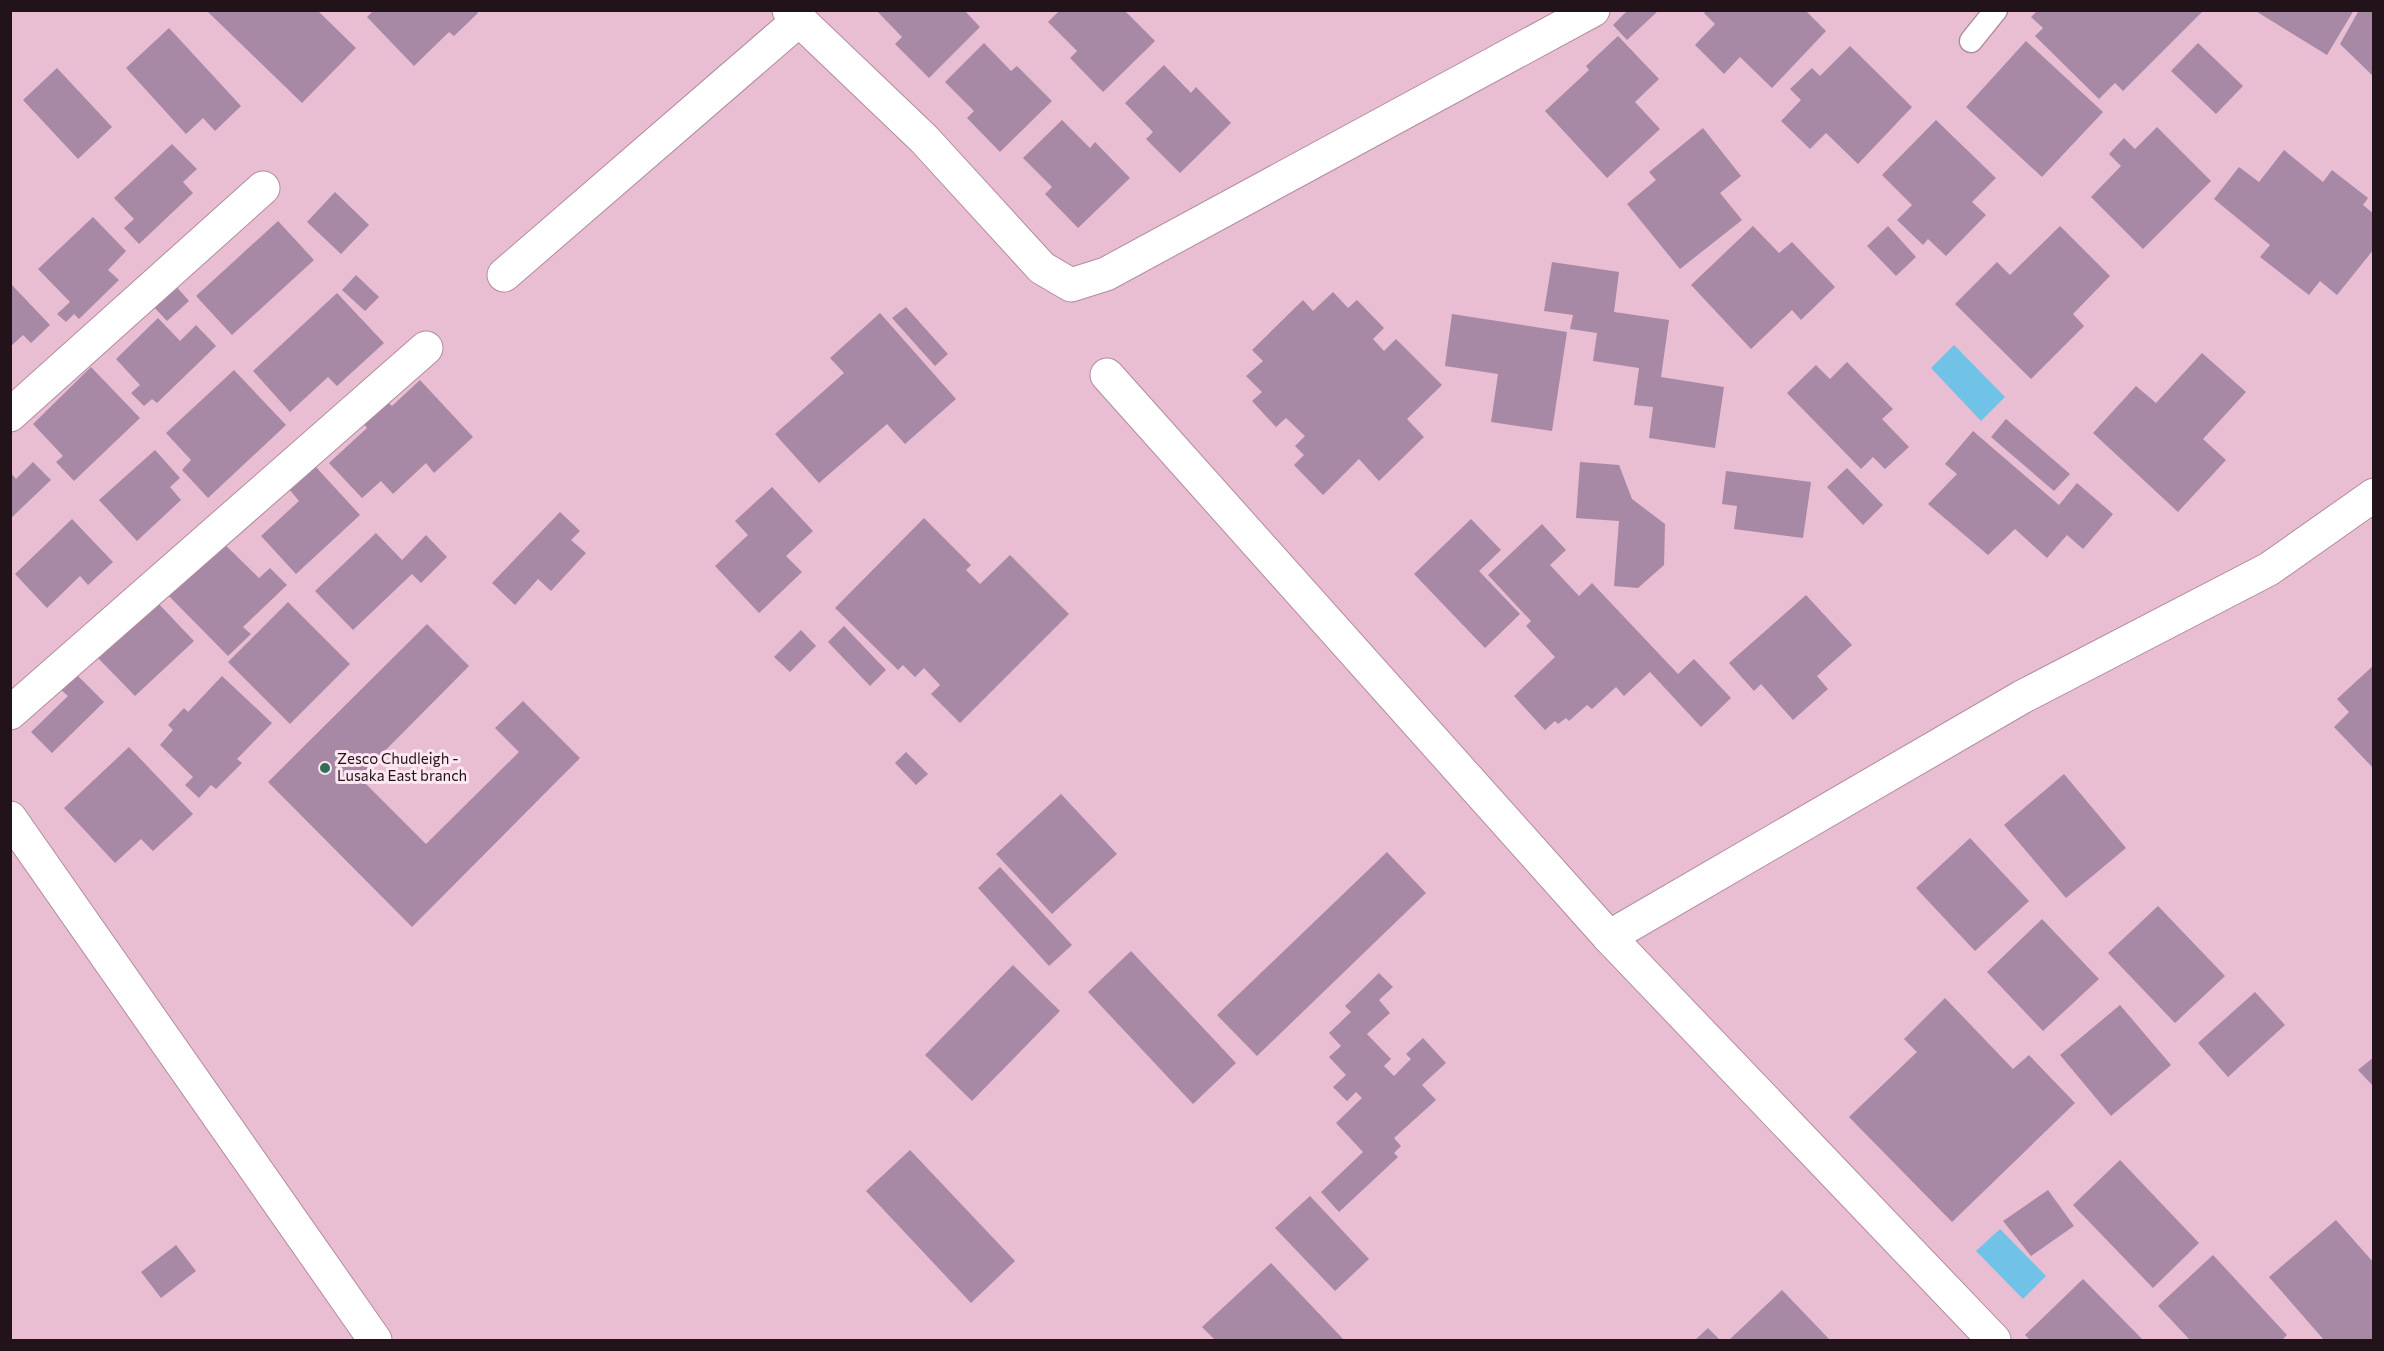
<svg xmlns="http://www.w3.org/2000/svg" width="2384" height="1351" viewBox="0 0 2384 1351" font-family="Commissioner,sans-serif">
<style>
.water{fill:#70c2e6}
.building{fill:#a788a5}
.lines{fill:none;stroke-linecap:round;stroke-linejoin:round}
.lane-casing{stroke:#b38b9e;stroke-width:25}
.street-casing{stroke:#b38b9e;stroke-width:35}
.lane{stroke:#fff;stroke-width:22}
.street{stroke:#fff;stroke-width:33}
.poi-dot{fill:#316d59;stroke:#fce6f0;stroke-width:2}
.labels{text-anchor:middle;stroke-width:6;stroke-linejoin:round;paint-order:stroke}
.poi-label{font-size:15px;fill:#22131a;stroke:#fce6f0;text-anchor:start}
</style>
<rect width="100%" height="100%" fill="#e9bed2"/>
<g class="water">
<path d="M1954,345L2005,397L1981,421L1931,368Z"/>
<path d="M2000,1229L2046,1276L2023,1299L1976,1251Z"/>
</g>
<g class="building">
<path d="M206,10H317L356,48L302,103Z"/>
<path d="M374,10H476L478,13L454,36L449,32L414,66L367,17Z"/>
<path d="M876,10H964L980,27L929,78L895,44L902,37Z"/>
<path d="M1060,10H1124L1155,41L1103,92L1070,58L1077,51L1048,22Z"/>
<path d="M1628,10H1659L1627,40L1613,25Z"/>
<path d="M1707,10H1805L1826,31L1772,88L1740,57L1724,74L1695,45L1715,24L1704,13Z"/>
<path d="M2038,10H2200L2202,12L2123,91L2115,83L2099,99L2035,36L2043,28L2031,17Z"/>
<path d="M2254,10H2354L2327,55Z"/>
<path d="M2359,10H2374V77L2340,44Z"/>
<path d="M169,28L241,106L215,131L203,118L186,134L126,68Z"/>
<path d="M1618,36L1659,79L1635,102L1660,129L1607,178L1545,111L1589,70L1586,66Z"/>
<path d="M2026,41L2103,112L2042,177L1966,107Z"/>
<path d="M984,43L1011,71L1017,66L1052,101L1000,152L967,118L974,111L945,82Z"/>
<path d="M2198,43L2243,86L2216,114L2171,71Z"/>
<path d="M1850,46L1912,107L1858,164L1826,133L1810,149L1781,121L1801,100L1790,89L1812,68L1820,76Z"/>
<path d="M1164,65L1191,93L1196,87L1231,123L1180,173L1146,139L1153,132L1125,103Z"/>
<path d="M57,68L112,127L78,159L23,100Z"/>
<path d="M1062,120L1090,148L1095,142L1130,178L1078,228L1045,194L1052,187L1023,158Z"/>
<path d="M1936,120L1996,178L1972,202L1986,215L1946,256L1928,239L1923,245L1897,220L1912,205L1882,175Z"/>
<path d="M2157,127L2211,181L2143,249L2091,197L2121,166L2109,154L2124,138L2135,149Z"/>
<path d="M1703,128L1741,176L1720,193L1742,220L1680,269L1627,204L1656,180L1649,172Z"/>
<path d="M172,144L197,169L183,182L193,193L139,244L124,228L134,219L114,198Z"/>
<path d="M2284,150L2323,182L2332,170L2368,198L2363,205L2374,214V249L2337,295L2320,281L2309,295L2260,257L2270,245L2214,199L2239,167L2259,182Z"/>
<path d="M335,192L369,225L341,254L307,222Z"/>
<path d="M93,217L126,251L108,270L119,280L79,319L74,314L66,322L57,314L70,302L38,269Z"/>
<path d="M278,221L314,260L232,335L196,296Z"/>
<path d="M1753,226L1779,253L1792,242L1835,287L1801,320L1792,310L1751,349L1691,285Z"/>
<path d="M1888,226L1916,257L1896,276L1867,246Z"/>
<path d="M2060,226L2110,276L2073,314L2084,326L2031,379L1955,304L1997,262L2010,275Z"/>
<path d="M1552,262L1619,272L1614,312L1669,320L1661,377L1724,387L1715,448L1649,438L1653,407L1634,405L1639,368L1593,361L1597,333L1570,329L1573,315L1544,311Z"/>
<path d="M356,275L379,297L365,311L342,290Z"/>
<path d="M10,283L50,325L31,343L23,335L10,347Z"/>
<path d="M175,285L189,301L167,321L152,305Z"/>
<path d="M1333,292L1348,308L1357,300L1384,328L1373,339L1384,351L1396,339L1442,385L1407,419L1424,437L1379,481L1359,459L1323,495L1294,465L1304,455L1295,446L1305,436L1286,418L1276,427L1252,401L1262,392L1246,376L1263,361L1252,350L1303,300L1313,311Z"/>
<path d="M337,293L384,343L337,386L328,377L290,412L253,371Z"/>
<path d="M906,307L948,354L935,366L892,318Z"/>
<path d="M880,313L956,399L905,444L887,424L819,483L775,434L844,373L830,358Z"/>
<path d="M1452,314L1567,332L1552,431L1491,422L1498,374L1445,366Z"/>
<path d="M158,318L180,341L196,325L216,346L157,403L152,399L144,406L131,393L140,385L116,359Z"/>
<path d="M2202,353L2246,392L2203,439L2226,460L2178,512L2093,433L2136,386L2156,403Z"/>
<path d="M1847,362L1893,409L1882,419L1909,447L1885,469L1873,457L1861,469L1787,393L1816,365L1830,379Z"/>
<path d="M91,367L140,418L74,481L56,462L63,456L33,424Z"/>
<path d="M234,370L286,425L208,498L182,470L191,460L166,433Z"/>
<path d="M420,380L473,437L434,473L426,463L393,494L381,481L362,498L329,463L367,428L357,417L380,394L392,406Z"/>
<path d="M2006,419L2070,474L2054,491L1991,437Z"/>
<path d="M1973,431L2059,505L2077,483L2113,514L2083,549L2067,535L2047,558L2015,529L1988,555L1928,504L1957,474L1945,464Z"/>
<path d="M155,450L180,478L170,487L181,500L137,541L99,500Z"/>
<path d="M33,462L51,480L10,519V472L16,479Z"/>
<path d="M1580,462L1619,465L1632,499L1665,524L1664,565L1638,588L1614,586L1619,521L1576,518Z"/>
<path d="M315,466L360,515L296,574L261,536L299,501L289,489Z"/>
<path d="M1847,468L1883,505L1863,525L1827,487Z"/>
<path d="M1726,471L1811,482L1803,538L1734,529L1737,506L1722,504Z"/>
<path d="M772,487L813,531L786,556L802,572L759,613L715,566L748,535L735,521Z"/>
<path d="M560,512L580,531L571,540L586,553L551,591L538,579L515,605L492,583Z"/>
<path d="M924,518L971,565L966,570L980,584L1010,555L1069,614L960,723L931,694L940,685L924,668L915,677L903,665L898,670L835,608Z"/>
<path d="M72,519L113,562L88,585L80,576L47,608L15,574Z"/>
<path d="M1471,519L1501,550L1479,571L1520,614L1485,648L1414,574Z"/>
<path d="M1542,524L1566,550L1550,565L1579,596L1592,583L1678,674L1694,659L1731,698L1701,727L1650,672L1624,696L1616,687L1592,709L1587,705L1569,721L1566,718L1558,724L1555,721L1545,730L1514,696L1555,657L1526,626L1531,621L1488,575Z"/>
<path d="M376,533L402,560L426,535L447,557L421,583L412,574L353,630L315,591Z"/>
<path d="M217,537L259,578L270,568L287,585L243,627L251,634L228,656L163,590Z"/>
<path d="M1806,595L1852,645L1817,676L1828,689L1793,720L1761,684L1754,691L1729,663Z"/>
<path d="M157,602L194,641L135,696L98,658Z"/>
<path d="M288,602L350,664L290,724L228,662Z"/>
<path d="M427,624L469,666L359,777L426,844L519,752L495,728L523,701L580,758L412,927L268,782Z"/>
<path d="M844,626L886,670L870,686L828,642Z"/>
<path d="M801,630L816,646L790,672L774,657Z"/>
<path d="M2374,665V769L2334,727L2349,712L2337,699Z"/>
<path d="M76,674L104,702L52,753L31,732L68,696L60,689Z"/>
<path d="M222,676L272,723L237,759L242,763L216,789L211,785L199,798L185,785L193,777L160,745L173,730L168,725L184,708L188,712Z"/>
<path d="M129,747L193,814L153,851L141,839L115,863L64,808Z"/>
<path d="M906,752L928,774L916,785L895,763Z"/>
<path d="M2064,774L2126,848L2066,898L2004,825Z"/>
<path d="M1061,794L1117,854L1052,914L996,854Z"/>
<path d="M1970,838L2029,901L1975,951L1916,888Z"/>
<path d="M1387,852L1426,893L1257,1056L1217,1015Z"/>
<path d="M1000,867L1072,945L1049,966L978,888Z"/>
<path d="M2158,906L2225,976L2175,1023L2108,953Z"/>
<path d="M2042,919L2099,979L2043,1031L1987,972Z"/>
<path d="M1131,951L1236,1063L1193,1104L1088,992Z"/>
<path d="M1013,965L1060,1011L972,1101L925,1055Z"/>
<path d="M1379,973L1393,987L1379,1000L1390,1013L1367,1034L1391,1059L1384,1066L1394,1076L1411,1059L1406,1054L1423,1038L1446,1063L1422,1085L1436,1100L1394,1138L1401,1146L1394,1153L1398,1157L1339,1212L1321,1192L1363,1152L1336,1123L1362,1098L1356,1092L1347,1101L1333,1087L1346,1075L1329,1057L1341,1046L1329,1033L1351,1012L1345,1006Z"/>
<path d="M2255,992L2285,1025L2228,1077L2198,1043Z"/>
<path d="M1945,998L2013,1069L2029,1055L2075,1103L1952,1222L1849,1117L1917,1052L1904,1039Z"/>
<path d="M2120,1005L2171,1065L2111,1116L2060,1055Z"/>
<path d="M2374,1057V1087L2358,1070Z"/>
<path d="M910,1150L1015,1261L971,1303L866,1191Z"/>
<path d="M2120,1160L2199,1243L2153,1288L2073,1205Z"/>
<path d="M2048,1190L2074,1226L2031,1256L2003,1221Z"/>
<path d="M1310,1196L1369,1259L1335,1291L1275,1228Z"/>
<path d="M2336,1220L2374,1263V1340H2324L2269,1277Z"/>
<path d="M176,1245L196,1271L161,1298L141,1272Z"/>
<path d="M2213,1255L2287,1335L2282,1340H2190L2158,1306Z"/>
<path d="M1271,1263L1344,1340H1215L1202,1327Z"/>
<path d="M2083,1279L2143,1340H2030L2025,1335Z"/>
<path d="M1782,1290L1830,1340H1729Z"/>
<path d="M1708,1328L1720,1340H1695Z"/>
</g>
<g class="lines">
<defs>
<path id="lane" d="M1971,41L1996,10"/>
<g id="street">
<path d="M789,10L924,139L1042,268L1071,285L1106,274L1593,10"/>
<path d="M504,275L799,20"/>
<path d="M1107,375L1609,937L1994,1340"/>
<path d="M10,415L263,188"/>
<path d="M10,713L426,348"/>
<path d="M10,818L375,1340"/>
<path d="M1609,937L2022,697L2269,569L2374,495"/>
</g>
</defs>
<use href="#lane" class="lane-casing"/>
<use href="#street" class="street-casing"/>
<use href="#lane" class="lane"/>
<use href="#street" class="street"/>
</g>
<circle class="poi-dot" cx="325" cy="768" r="6"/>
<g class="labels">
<g class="poi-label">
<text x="337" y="764">Zesco Chudleigh -<tspan x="337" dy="17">Lusaka East branch</tspan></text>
</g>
</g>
<rect width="2384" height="1351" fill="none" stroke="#22131a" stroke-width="24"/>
</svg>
